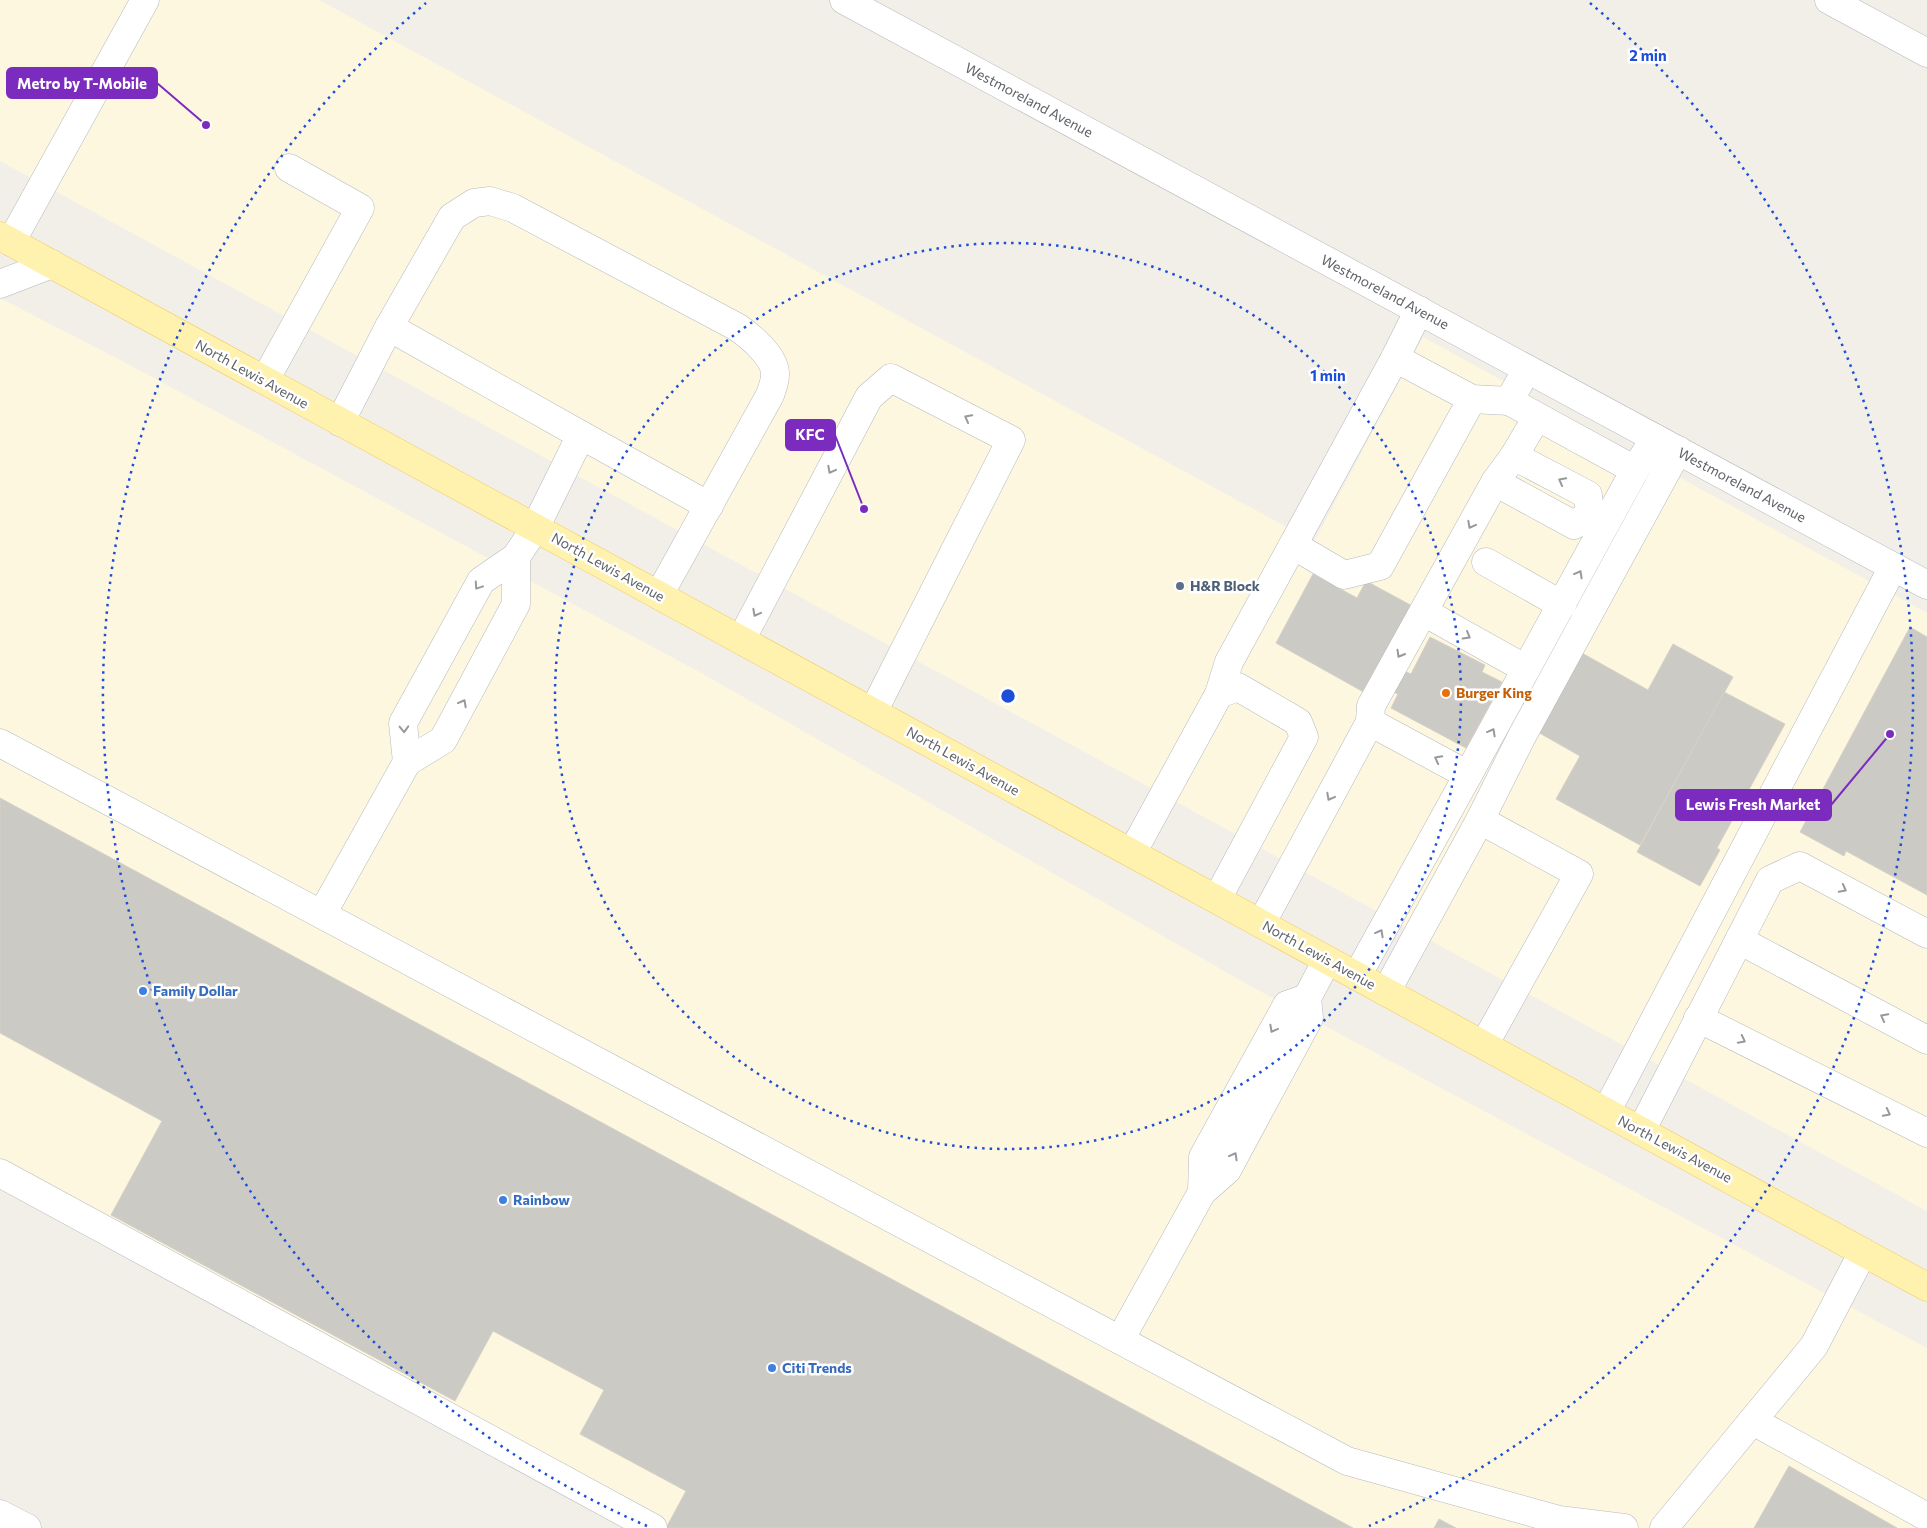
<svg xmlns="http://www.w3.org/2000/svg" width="1927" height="1528" viewBox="0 0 1927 1528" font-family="Commissioner,sans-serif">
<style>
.commercial{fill:#fef7e0}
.building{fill:#cccac5;stroke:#d6d1c6}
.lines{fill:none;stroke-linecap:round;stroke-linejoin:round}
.minor-casing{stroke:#b5b8bc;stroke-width:29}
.major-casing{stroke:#f2c960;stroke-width:29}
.minor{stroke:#fff;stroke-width:28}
.major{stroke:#fff2af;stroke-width:28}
.oneway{stroke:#979a9d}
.ring{fill:none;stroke:#1d4ed8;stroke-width:2.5;stroke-dasharray:2.5 5}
.service-dot{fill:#5c6f8a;stroke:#fff;stroke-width:2}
.food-dot{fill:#e8710a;stroke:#fff;stroke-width:2}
.shop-dot{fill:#3f7fe0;stroke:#fff;stroke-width:2}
.labels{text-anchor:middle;stroke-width:5;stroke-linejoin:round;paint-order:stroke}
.street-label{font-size:14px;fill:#5f6368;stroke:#fff}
.service-label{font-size:14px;font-weight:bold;fill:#4e5e75;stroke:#fff;text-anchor:start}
.food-label{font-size:14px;font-weight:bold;fill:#c56008;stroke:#fff;text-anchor:start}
.shop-label{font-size:14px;font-weight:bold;fill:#366cbe;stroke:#fff;text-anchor:start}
.centre{fill:#1d4ed8;stroke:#fff;stroke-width:2.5}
.ring-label{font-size:15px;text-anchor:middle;font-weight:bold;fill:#1d4ed8;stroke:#fff;stroke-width:5;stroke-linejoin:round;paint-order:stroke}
.leader{fill:none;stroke:#7b2cbf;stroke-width:2}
.callout-dot{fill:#7b2cbf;stroke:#fff;stroke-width:2}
.callout{fill:#7b2cbf;stroke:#7b2cbf;stroke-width:2}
.callout-label{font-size:15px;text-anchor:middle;font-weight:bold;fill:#fff}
</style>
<rect width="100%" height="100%" fill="#f1efe8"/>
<g class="commercial">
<path d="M0,0H319L1314,542L1423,337L1927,613V1211L0,161Z"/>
<path d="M0,298L126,363L703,674L1254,988L1927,1348V1528H631L0,1187Z"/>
</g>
<g class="building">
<path d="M1313,574L1357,598L1366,581L1416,608L1369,695L1276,643Z"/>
<path d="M1910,627L1927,637V895L1846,851L1844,856L1800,832Z"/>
<path d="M1430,637L1485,665L1482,672L1502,682L1466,748L1391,708L1398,694L1393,692L1404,671L1411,674Z"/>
<path d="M1673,644L1733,677L1640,845L1556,799L1580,756L1536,731L1580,652L1648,690Z"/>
<path d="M1724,692L1785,724L1717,848L1720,850L1700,886L1637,852Z"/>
<path d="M0,798L1353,1528H666L686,1491L580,1434L604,1390L493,1331L455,1401L111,1215L162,1121L0,1033Z"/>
<path d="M1789,1466L1897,1528H1754Z"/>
<path d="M1439,1519L1456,1528H1434Z"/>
</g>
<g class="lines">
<defs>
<g id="minor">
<path d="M844,0L1927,585"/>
<path d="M1829,0L1927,53"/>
<path d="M11,242L145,0"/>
<path d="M0,284L52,264"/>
<path d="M389,327L452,217L474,203L490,201L513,208L737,327C750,336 776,357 775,375C775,382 772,389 770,395L659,595"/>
<path d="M1395,358L1472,399L1509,401L1527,369"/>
<path d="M265,380L360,208L289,168"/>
<path d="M1509,401L1635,470"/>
<path d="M340,422L389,327L581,435L535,528L516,557L481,581L403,723L407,762"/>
<path d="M581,435L709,506"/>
<path d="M1514,456L1537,417"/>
<path d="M1495,482L1574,525L1590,514L1606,522"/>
<path d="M1293,545L1344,575L1380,566L1472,399"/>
<path d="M1486,562L1562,605"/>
<path d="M1424,612L1526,669"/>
<path d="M741,640L869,397L891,378L1011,440L873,712"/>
<path d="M1219,694L1229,662L1395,358L1419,310"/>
<path d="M1370,722L1371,706L1495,482L1514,456L1588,495L1590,514"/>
<path d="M0,743L1347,1461L1559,1520L1624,1528"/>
<path d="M1468,775L1635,470L1655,438"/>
<path d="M1480,820L1579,874L1484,1045"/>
<path d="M1132,853L1219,694L1238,687L1298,722L1304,737L1217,899"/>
<path d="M322,914L407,762L443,740L516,604V557"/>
<path d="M1261,924L1370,722L1468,775L1357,976"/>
<path d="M1739,940L1927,1040"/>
<path d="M1386,992L1480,820L1522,736L1678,450"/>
<path d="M1698,1018L1927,1133"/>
<path d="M1606,1112L1893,567"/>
<path d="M1641,1131L1770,880L1800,866L1927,934"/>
<path d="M0,1173L653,1528"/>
<path d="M1202,1192L1203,1157L1287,1005L1307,998"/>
<path d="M1120,1340L1202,1192L1227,1170L1309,1018L1307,998L1327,960"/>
<path d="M1753,1421L1927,1517"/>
<path d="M0,1514L27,1528"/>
<path d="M1664,1528L1814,1346L1863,1252"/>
</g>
<path id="major" d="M0,236L1927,1287"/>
</defs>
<use href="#minor" class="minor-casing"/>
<use href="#major" class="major-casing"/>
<use href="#minor" class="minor"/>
<use href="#major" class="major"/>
</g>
<defs><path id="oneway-chevron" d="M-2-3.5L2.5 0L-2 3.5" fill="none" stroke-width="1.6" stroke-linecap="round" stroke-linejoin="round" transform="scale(1.25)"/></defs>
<g class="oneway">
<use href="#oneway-chevron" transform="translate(968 418) rotate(-152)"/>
<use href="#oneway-chevron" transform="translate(831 470) rotate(118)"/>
<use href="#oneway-chevron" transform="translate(1562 481) rotate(-152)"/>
<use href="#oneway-chevron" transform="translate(1471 525) rotate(118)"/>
<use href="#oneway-chevron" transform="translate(1579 574) rotate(-61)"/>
<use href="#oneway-chevron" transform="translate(478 586) rotate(124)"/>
<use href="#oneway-chevron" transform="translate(756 613) rotate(118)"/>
<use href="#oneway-chevron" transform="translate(1467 636) rotate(30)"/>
<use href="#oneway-chevron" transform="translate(1400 654) rotate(120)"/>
<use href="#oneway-chevron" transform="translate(463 703) rotate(-62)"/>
<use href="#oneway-chevron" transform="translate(404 729) rotate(88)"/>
<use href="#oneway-chevron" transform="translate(1492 732) rotate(-61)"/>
<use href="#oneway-chevron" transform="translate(1438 759) rotate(-152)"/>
<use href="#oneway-chevron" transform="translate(1330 797) rotate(118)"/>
<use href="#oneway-chevron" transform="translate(1843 889) rotate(28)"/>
<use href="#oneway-chevron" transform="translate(1380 933) rotate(-61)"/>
<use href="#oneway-chevron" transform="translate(1884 1017) rotate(-152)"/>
<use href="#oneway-chevron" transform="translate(1273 1029) rotate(119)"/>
<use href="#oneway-chevron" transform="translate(1742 1040) rotate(27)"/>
<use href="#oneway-chevron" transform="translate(1887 1113) rotate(27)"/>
<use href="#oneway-chevron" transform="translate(1234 1156) rotate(-61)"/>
</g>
<g class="ring">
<circle cx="1008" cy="696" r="453"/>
<path d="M647 1526A905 905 0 0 1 426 3M1590 3A905 905 0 0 1 1369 1526"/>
</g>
<circle class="service-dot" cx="1180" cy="586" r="5"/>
<circle class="food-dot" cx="1446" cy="693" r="5"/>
<g class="shop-dot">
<circle cx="143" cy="991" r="5"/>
<circle cx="503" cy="1200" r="5"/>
<circle cx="772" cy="1368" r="5"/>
</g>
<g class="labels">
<g class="street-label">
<text transform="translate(1029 100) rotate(28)" y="5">Westmoreland Avenue</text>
<text transform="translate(1385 292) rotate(28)" y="5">Westmoreland Avenue</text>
<text transform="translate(252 374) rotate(29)" y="5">North Lewis Avenue</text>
<text transform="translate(1742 485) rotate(28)" y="5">Westmoreland Avenue</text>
<text transform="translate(608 567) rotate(29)" y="5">North Lewis Avenue</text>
<text transform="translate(963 761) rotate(29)" y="5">North Lewis Avenue</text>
<text transform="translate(1319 955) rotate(29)" y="5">North Lewis Avenue</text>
<text transform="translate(1675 1149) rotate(28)" y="5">North Lewis Avenue</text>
</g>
<g class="service-label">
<text x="1190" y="591">H&amp;R Block</text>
</g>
<g class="food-label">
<text x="1456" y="698">Burger King</text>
</g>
<g class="shop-label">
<text x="153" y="996">Family Dollar</text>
<text x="513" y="1205">Rainbow</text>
<text x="782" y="1373">Citi Trends</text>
</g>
</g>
<circle cx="1008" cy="696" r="8" class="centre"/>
<g class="ring-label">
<text x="1648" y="61">2 min</text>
<text x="1328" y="381">1 min</text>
</g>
<path class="leader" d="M206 125L157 83M864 509L835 435M1890 734L1831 805"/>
<g class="callout-dot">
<circle cx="206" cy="125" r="5"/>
<circle cx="864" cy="509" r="5"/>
<circle cx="1890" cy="734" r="5"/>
</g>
<g class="callout">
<rect x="7" y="68" width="150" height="30" rx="5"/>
<rect x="786" y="420" width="49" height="30" rx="5"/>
<rect x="1676" y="790" width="155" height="30" rx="5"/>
</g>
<g class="callout-label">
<text x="82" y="89">Metro by T-Mobile</text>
<text x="810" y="440">KFC</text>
<text x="1753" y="810">Lewis Fresh Market</text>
</g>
</svg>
